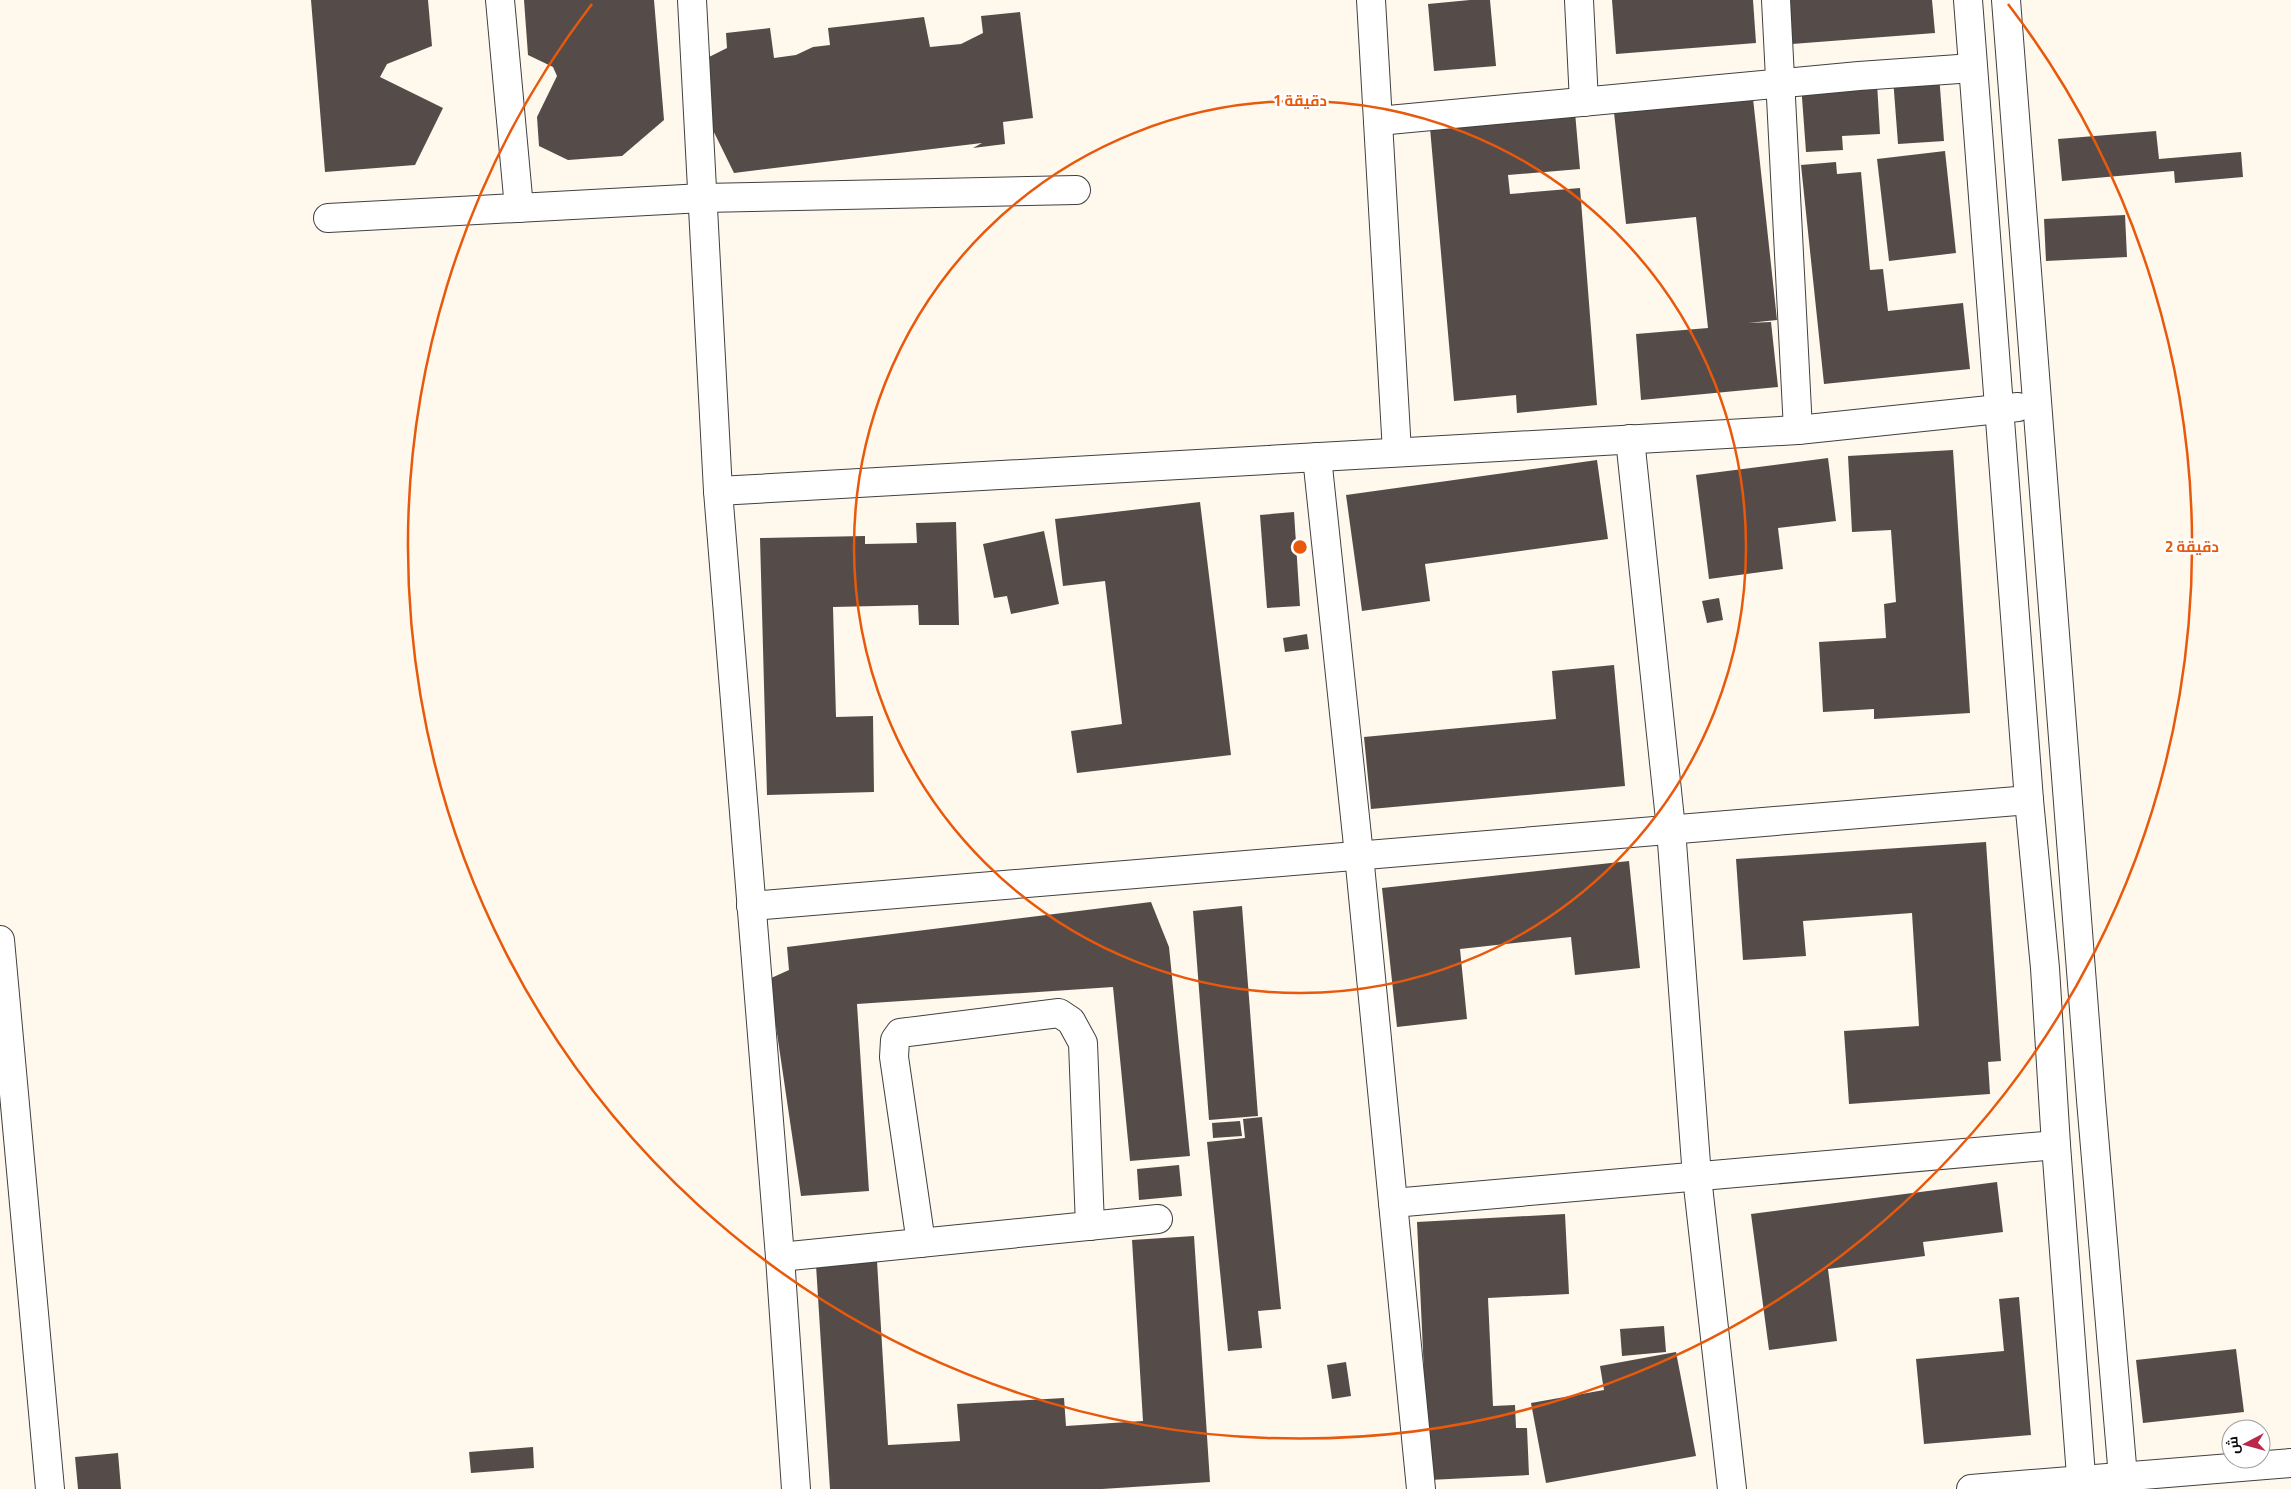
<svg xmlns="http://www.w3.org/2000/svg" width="2291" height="1489" viewBox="0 0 2291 1489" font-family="Georgia,Cairo,serif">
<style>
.building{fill:#554c49}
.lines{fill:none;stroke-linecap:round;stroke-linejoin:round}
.minor-casing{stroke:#404040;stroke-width:30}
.minor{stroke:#fff;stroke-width:28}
.ring{fill:none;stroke:#e8590c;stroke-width:2.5}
.centre{fill:#e8590c;stroke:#fff;stroke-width:2.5}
.ring-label{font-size:15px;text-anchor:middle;font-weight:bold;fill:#e8590c;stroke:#fff;stroke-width:5;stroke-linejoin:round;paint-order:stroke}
</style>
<rect width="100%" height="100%" fill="#fff8ed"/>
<g class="building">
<path d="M311,0H428L432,46L387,64L380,77L443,108L415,165L325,172Z"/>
<path d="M524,0H654L664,120L622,156L568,160L539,146L537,117L557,76L553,67L528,55Z"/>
<path d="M1470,0H1490L1496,66L1434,71L1428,4Z"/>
<path d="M1612,0H1753L1756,43L1616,54Z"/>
<path d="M1789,0H1932L1935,33L1792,44Z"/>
<path d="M1020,12L1033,118L1003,122L1005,144L973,148L982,143L734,173L707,118L701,61L727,48L726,33L770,28L774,58L796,55L813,47L830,45L828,28L924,17L930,47L961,44L983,33L981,16Z"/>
<path d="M1939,74L1944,141L1898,144L1893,78Z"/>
<path d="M1877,83L1880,134L1842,136L1843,150L1806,152L1801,84Z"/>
<path d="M1752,89L1777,320L1748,323L1771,322L1778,387L1641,400L1636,334L1708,328L1696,217L1626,224L1613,103Z"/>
<path d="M1574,101L1580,169L1508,175L1510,194L1580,188L1597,405L1517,413L1516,395L1454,401L1430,128Z"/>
<path d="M2156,131L2159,159L2241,152L2243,177L2175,183L2174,171L2062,181L2058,139Z"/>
<path d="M1945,151L1956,253L1889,261L1877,159Z"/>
<path d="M1836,162L1837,174L1861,172L1870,270L1883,269L1888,311L1963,303L1970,369L1824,384L1801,165Z"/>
<path d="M2125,215L2127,257L2046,261L2044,219Z"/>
<path d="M1953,450L1970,713L1874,719V709L1823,712L1819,642L1886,638L1884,604L1896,602L1891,530L1852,532L1848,456Z"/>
<path d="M1828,458L1836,521L1778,528L1783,569L1709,579L1696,475Z"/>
<path d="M1597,460L1608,539L1425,564L1430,601L1362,611L1346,495Z"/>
<path d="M1200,502L1231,755L1077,773L1071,731L1122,724L1105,581L1063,586L1055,519Z"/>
<path d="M1294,512L1300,606L1267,608L1260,515Z"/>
<path d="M956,522L959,625H919L918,605L833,607L836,717L873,716L874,792L767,795L760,538L865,536V544L917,543L916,523Z"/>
<path d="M1044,531L1059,604L1011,614L1007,596L994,598L983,544Z"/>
<path d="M1719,598L1723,620L1707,623L1702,601Z"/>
<path d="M1307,634L1309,649L1285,652L1283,638Z"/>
<path d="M1614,665L1625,786L1371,809L1364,737L1556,719L1552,671Z"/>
<path d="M1986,842L2001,1061L1988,1062L1990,1094L1849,1104L1844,1031L1919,1026L1912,913L1803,921L1806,956L1743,960L1736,859Z"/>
<path d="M1629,861L1640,968L1575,975L1571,937L1460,949L1467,1019L1397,1027L1382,888Z"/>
<path d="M1151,902L1169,947L1190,1156L1130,1161L1113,987L857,1004L869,1191L801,1196L769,979L789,970L787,947Z"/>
<path d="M1242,906L1258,1116L1209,1120L1193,911Z"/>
<path d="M1262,1117L1281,1309L1258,1311L1262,1348L1228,1351L1207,1142L1245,1138L1243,1119Z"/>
<path d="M1240,1121L1242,1136L1213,1138L1212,1123Z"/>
<path d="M1179,1165L1182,1196L1139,1200L1137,1169Z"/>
<path d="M1997,1182L2003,1232L1923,1242L1925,1256L1828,1269L1837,1341L1769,1350L1751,1214Z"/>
<path d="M1565,1214L1569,1294L1488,1298L1493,1406L1515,1405L1516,1428H1527L1529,1475L1429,1480L1417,1222Z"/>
<path d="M1194,1236L1210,1482L1102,1489H830L816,1265L877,1261L888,1445L960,1441L957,1404L1064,1398L1066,1426L1143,1421L1132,1240Z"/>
<path d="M2019,1297L2031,1435L1924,1444L1916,1359L2004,1351L1999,1299Z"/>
<path d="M1664,1326L1666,1352L1622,1356L1620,1329Z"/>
<path d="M2236,1349L2244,1412L2143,1423L2136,1360Z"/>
<path d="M1676,1352L1696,1456L1546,1483L1531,1403L1604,1390L1600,1366Z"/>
<path d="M1346,1362L1351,1396L1332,1399L1327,1365Z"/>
<path d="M533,1447L534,1468L471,1473L469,1452Z"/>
<path d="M118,1453L121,1489H78L75,1457Z"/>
</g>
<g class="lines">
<defs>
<g id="minor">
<path d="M500,0L519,208"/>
<path d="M692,0L718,491L780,1257L796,1489"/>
<path d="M1371,0L1397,452"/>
<path d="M1579,0L1584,102"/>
<path d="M1776,0L1798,430"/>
<path d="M1968,0L2029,800L2045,968L2056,1145L2082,1489"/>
<path d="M2006,0L2091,1100L2124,1489"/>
<path d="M1378,121L1859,76L1973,68"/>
<path d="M328,218L703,198L1076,190"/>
<path d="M1630,439L1671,829L1697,1177L1732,1489"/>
<path d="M1317,457L1359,855L1421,1489"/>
<path d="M718,491L1798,430L2018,407"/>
<path d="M751,906L2029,800"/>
<path d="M0,940L50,1489"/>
<path d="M1393,1203L2056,1145"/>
<path d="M921,1243L894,1057L895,1040L900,1033L1059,1013L1071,1021L1083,1043L1090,1226"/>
<path d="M780,1257L1158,1219"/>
<path d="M1971,1489L2291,1463"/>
</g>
</defs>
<use href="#minor" class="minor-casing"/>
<use href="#minor" class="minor"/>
</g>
<g class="ring">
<circle cx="1300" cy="547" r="446"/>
<path d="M2008 4A892 892 0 1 1 592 4"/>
</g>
<circle cx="1300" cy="547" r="8" class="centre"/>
<g class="ring-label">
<text x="1300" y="106">1 دقيقة</text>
<text x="2192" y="552">2 دقيقة</text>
</g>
<g transform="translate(2246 1444) rotate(264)"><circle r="24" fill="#ffffff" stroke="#9e9e9e"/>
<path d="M0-4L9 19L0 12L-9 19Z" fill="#ba2748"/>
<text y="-8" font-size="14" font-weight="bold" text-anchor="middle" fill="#0d0d0d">ش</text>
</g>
</svg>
